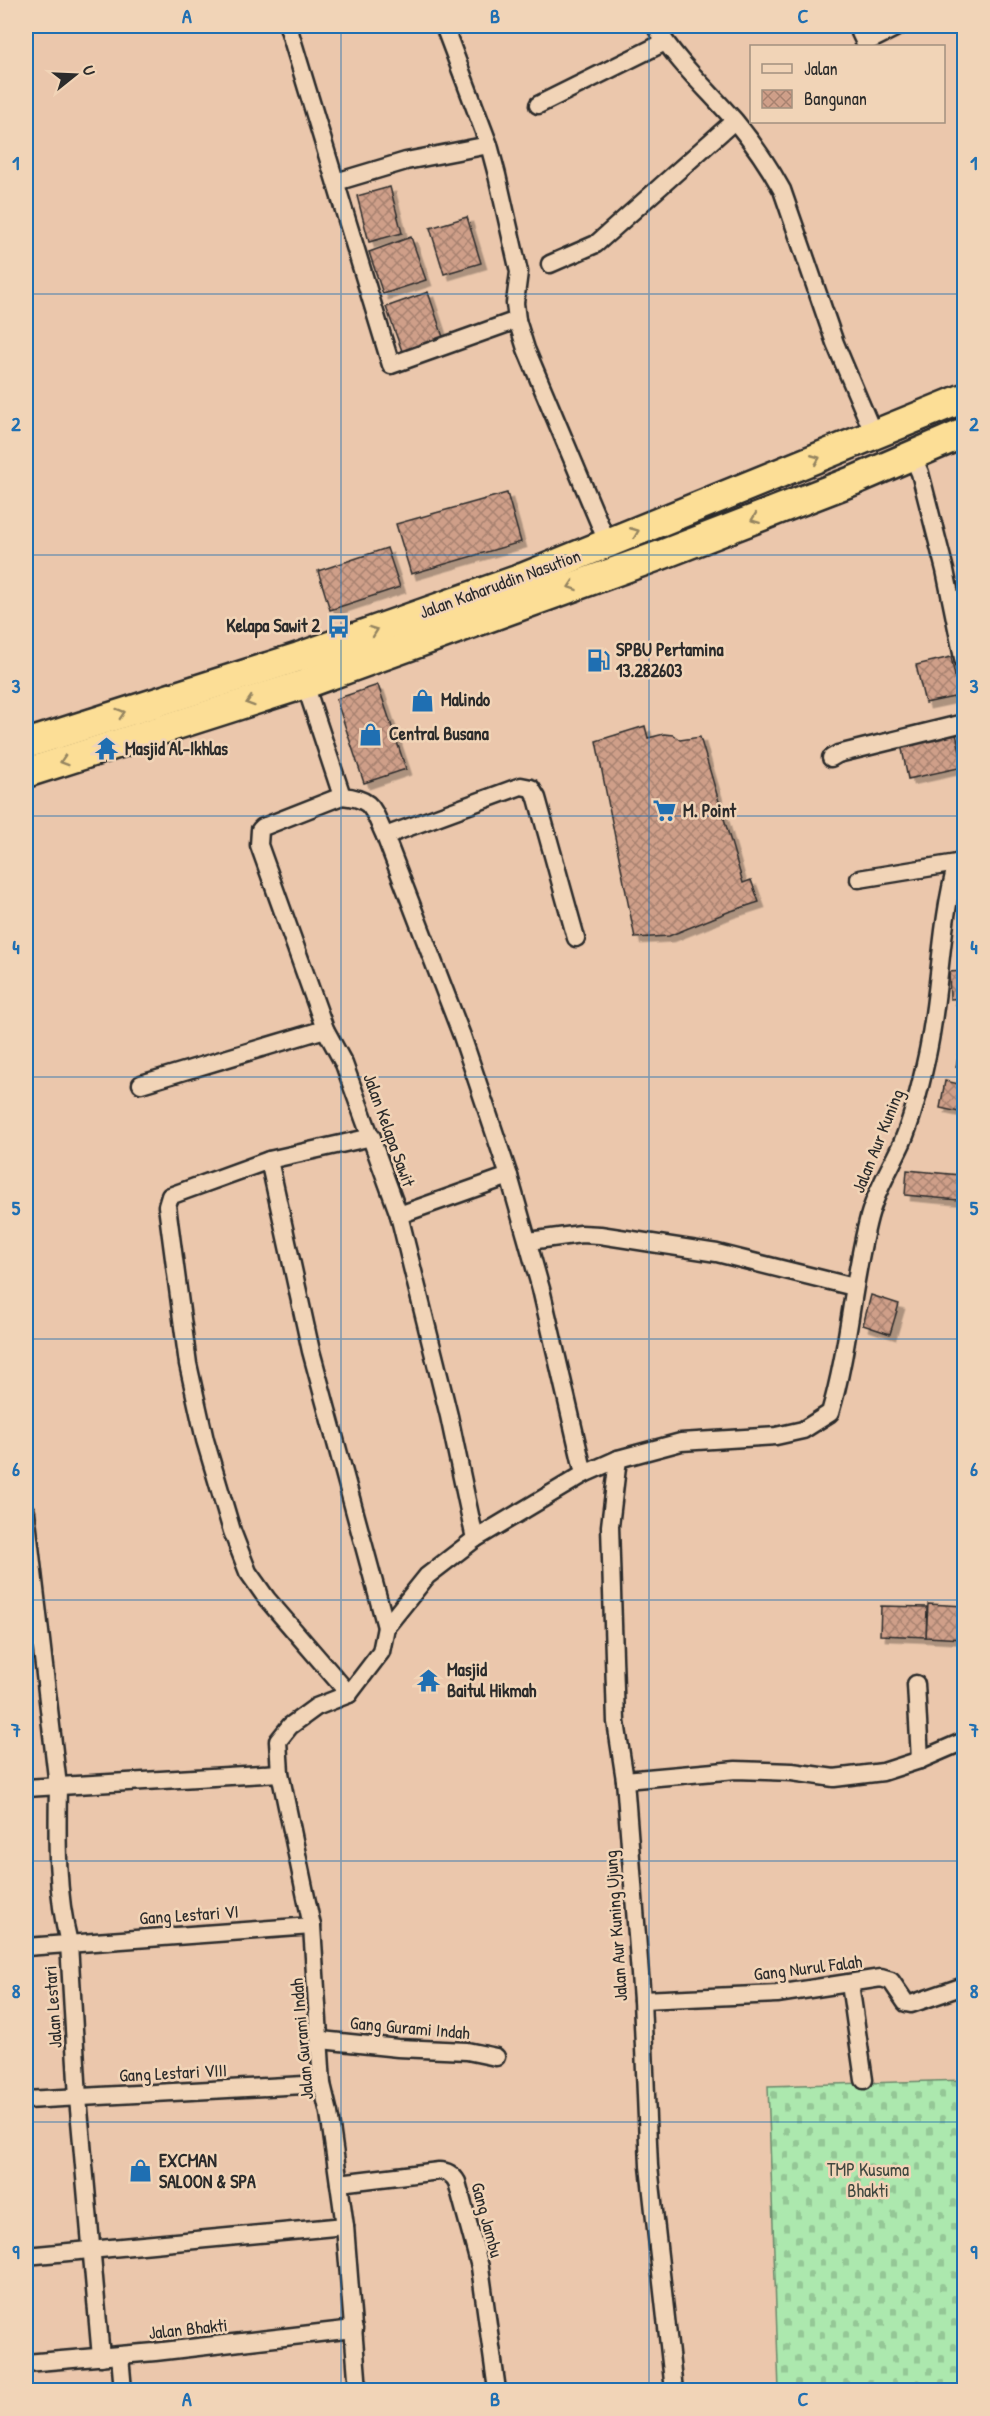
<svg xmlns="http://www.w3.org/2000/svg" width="990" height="2416" viewBox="0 0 990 2416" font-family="'Patrick Hand',sans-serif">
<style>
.cemetery{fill:url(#cemetery-stones);stroke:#6c8a6c;stroke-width:1.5}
.building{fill:url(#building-cross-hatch);stroke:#2b2b2b;stroke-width:1.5;filter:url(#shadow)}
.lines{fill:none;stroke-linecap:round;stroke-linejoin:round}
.minor-casing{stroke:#2b2b2b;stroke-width:21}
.trunk-casing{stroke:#2b2b2b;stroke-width:33}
.minor{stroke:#f1d4b7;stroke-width:16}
.trunk{stroke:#fcde96;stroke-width:28}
.oneway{stroke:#948460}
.grid{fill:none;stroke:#1f6fb2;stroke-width:1.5;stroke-opacity:0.55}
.labels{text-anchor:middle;stroke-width:5;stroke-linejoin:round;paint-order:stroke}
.street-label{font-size:18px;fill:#2b2b2b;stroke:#f1d4b7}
.poi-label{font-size:18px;font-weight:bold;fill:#2b2b2b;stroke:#f1d4b7;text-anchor:start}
.park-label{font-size:18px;fill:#3e473f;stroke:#f1d4b7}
.neatline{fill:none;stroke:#1f6fb2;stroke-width:2}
.grid-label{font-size:20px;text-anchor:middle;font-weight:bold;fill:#1f6fb2}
</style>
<defs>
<pattern id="cemetery-stones" width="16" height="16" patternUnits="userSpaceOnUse" patternTransform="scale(1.5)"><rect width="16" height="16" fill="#ace8ae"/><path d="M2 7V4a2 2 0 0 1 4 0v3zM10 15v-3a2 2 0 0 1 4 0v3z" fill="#94c796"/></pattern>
<pattern id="building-cross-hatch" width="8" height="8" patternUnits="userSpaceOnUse" patternTransform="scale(1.5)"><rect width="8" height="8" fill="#cf9f89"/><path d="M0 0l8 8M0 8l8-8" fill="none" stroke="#a88270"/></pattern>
<filter id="shadow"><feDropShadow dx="5.5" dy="5.5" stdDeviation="0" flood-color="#0004"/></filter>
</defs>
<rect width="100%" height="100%" fill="#ebc7ac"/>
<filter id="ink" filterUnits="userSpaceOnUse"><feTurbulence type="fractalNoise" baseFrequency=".0167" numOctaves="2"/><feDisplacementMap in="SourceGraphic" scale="12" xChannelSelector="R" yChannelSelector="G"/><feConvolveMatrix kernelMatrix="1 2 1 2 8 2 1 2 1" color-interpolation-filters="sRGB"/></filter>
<g filter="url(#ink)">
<path class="cemetery" d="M964,2080V2390H779L768,2086Z"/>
<g class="building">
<path d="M390,187L402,233L369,242L357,196Z"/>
<path d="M467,217L481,263L444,274L430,228Z"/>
<path d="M411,237L426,280L383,294L369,252Z"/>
<path d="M428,292L443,337L402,351L386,307Z"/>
<path d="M507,493L521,542L411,574L396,524Z"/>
<path d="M387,548L400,587L330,610L318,571Z"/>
<path d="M951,657L959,696L925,703L916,665Z"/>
<path d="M378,685L406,769L364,783L336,699Z"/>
<path d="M645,726L648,738L664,734L673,735L680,740L700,737L743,883L751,880L759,902L728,912L669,936L635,938L596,741Z"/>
<path d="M956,733L963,767L908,779L901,744Z"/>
<path d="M964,971V998L950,999L949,972Z"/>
<path d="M964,1030V1069L956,1067Z"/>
<path d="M945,1081L964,1085V1113L940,1108Z"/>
<path d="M907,1170L960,1175L958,1200L905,1195Z"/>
<path d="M871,1295L899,1304L890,1334L863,1325Z"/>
<path d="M928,1604L964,1606V1639L926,1637Z"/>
<path d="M881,1606L927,1607L926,1637L880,1635Z"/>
</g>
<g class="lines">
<defs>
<g id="minor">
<path d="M288,26L391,365L517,320"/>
<path d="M444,26L489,145L497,175L519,272L515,303L517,320L526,349L608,544"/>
<path d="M655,26C676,61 708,90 735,121C753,143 769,166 782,190L835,343L874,435"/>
<path d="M857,26L865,43L899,26"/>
<path d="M538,105L665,42"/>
<path d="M336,182L406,161L489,145"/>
<path d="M550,264L596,244L734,121"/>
<path d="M913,457L920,473L945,570L964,663"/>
<path d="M305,684L342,796C374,799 372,809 385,836L462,1036L509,1176L541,1289L584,1474"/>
<path d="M831,758L838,754L964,723"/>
<path d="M342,796L263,827L260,830L259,845L325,1029L344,1064L399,1215L449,1416L475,1539"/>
<path d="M385,836L521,786L531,788L537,798L576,938"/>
<path d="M859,879L957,863"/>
<path d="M141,1084L325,1029"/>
<path d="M269,1160L311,1351L386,1627"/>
<path d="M399,1215L509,1176"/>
<path d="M529,1241L581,1234L600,1235L717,1253L854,1287"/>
<path d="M618,1459L610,1526L616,1722L625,1780L642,2000L649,2166L674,2390"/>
<path d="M26,1512L58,1786C57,1838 56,1893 69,1943L78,2098L101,2357"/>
<path d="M349,1694L267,1599L248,1572L232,1531L205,1440L188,1364L167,1206L170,1196L269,1160L372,1137"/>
<path d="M920,1760L964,1741"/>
<path d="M625,1780L736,1770L792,1772L834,1778L883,1772L920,1760L916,1684"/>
<path d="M26,1788L280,1773"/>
<path d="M26,1947L312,1926"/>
<path d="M850,1984L864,2080"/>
<path d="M642,2000L777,1994L881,1978L891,1981L906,2003L911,2004L964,1986"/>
<path d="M321,2040L398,2048L467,2051L496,2057"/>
<path d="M26,2100L322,2084"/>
<path d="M339,2183L439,2171C448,2171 453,2175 457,2182L480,2267L497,2390"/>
<path d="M26,2256L345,2226"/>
<path d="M120,2356L123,2390"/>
<path d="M26,2363L155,2352L354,2329"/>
<path d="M358,2390L345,2226L329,2113L322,2084L312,1926L280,1773L278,1741L290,1726L316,1707L349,1694L381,1652L386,1627L427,1576L475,1539L584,1474L618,1459L681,1442L776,1436L803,1430L830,1413C849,1350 852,1282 869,1217C876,1191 891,1167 902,1143C913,1117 920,1088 926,1060C941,995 939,927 957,863L964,859"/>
</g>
<g id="trunk">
<path d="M26,744L299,657L517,580L964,398"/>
<path d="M26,773L305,684L661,555L855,480L964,433"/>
</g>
</defs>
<use href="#minor" class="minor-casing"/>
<use href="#trunk" class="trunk-casing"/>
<use href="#minor" class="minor"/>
<use href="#trunk" class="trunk"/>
</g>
<defs><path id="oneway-chevron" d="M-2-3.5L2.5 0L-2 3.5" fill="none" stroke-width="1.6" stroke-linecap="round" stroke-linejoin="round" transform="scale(1.5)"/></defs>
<g class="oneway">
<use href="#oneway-chevron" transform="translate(816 459) rotate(-22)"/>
<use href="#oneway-chevron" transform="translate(755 519) rotate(159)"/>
<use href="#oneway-chevron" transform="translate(635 532) rotate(-22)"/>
<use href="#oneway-chevron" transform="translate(572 586) rotate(161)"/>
<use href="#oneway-chevron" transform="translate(374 631) rotate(-20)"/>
<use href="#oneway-chevron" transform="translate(250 702) rotate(162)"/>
<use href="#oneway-chevron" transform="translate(121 713) rotate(-18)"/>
<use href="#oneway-chevron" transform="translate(64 761) rotate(162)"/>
</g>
</g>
<path class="grid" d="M341,26V2390M649,26V2390M26,294H964M26,555H964M26,816H964M26,1077H964M26,1339H964M26,1600H964M26,1861H964M26,2122H964"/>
<defs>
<symbol id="bus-bare" viewBox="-9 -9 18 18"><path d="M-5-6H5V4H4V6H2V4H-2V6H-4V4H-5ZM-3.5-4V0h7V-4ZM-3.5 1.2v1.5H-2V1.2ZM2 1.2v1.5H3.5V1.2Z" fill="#1f6fb2" stroke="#f1d4b7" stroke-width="2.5" paint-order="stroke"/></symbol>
<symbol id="fuel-bare" viewBox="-9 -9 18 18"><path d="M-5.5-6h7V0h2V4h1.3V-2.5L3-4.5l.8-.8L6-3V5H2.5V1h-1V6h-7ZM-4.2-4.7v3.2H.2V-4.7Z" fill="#1f6fb2" stroke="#f1d4b7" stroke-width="2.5" paint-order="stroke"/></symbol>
<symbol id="shop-bare" viewBox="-9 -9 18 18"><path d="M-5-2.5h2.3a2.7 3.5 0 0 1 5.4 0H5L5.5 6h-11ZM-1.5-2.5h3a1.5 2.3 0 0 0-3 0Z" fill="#1f6fb2" stroke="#f1d4b7" stroke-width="2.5" paint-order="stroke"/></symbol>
<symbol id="temple-bare" viewBox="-9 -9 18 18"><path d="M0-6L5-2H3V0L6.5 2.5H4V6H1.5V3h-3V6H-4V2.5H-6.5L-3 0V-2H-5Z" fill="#1f6fb2" stroke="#f1d4b7" stroke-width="2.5" paint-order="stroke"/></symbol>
<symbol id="supermarket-bare" viewBox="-9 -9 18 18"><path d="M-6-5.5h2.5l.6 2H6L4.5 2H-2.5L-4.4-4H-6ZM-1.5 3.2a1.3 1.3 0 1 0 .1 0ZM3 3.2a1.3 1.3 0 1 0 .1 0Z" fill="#1f6fb2" stroke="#f1d4b7" stroke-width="2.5" paint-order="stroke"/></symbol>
</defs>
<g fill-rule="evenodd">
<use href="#bus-bare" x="322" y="610" width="33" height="33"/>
<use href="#fuel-bare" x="582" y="644" width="33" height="33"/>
<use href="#shop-bare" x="406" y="684" width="33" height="33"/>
<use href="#shop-bare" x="354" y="718" width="33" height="33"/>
<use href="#temple-bare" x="90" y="732" width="33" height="33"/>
<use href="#supermarket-bare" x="648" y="794" width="33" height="33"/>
<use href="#temple-bare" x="412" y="1664" width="33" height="33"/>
<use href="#shop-bare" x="124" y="2154" width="33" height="33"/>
</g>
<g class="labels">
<g class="street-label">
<text transform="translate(500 584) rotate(-20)" y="6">Jalan Kaharuddin Nasution</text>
<text transform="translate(389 1130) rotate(70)" y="6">Jalan Kelapa Sawit</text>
<text transform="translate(878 1141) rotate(-68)" y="6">Jalan Aur Kuning</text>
<text transform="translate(189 1915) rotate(-4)" y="6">Gang Lestari VI</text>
<text transform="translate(616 1926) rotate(-94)" y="6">Jalan Aur Kuning Ujung</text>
<text transform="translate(808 1968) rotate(-7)" y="6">Gang Nurul Falah</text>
<text transform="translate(53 2007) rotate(-94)" y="6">Jalan Lestari</text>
<text transform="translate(410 2028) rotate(5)" y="6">Gang Gurami Indah</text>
<text transform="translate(302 2039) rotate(-95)" y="6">Jalan Gurami Indah</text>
<text transform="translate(173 2073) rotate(-3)" y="6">Gang Lestari VIII</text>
<text transform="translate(487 2220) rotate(75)" y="6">Gang Jambu</text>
<text transform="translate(188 2329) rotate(-6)" y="6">Jalan Bhakti</text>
</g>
<g class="poi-label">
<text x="320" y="632" text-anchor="end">Kelapa Sawit 2</text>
<text x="616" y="656">SPBU Pertamina<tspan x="616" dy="21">13.282603</tspan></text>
<text x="441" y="706">Malindo</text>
<text x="389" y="740">Central Busana</text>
<text x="125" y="755">Masjid Al-Ikhlas</text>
<text x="683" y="817">M. Point</text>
<text x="447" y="1676">Masjid<tspan x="447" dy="21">Baitul Hikmah</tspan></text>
<text x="159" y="2167">EXCMAN<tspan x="159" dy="21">SALOON &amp; SPA</tspan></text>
</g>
<g class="park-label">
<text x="868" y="2176">TMP Kusuma<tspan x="868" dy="21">Bhakti</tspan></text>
</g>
</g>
<rect width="990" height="2416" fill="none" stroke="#f1d4b7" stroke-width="66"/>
<rect x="750" y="45" width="195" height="78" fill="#f1d4b7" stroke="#a2907f" stroke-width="1.5"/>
<rect x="762" y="64" width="30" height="9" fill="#f1d4b7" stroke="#a2907f" stroke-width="1.5"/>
<text x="804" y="75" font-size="18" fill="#2b2b2b">Jalan</text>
<rect x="762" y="90" width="30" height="18" fill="url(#building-cross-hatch)" stroke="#a2907f" stroke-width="1.5"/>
<text x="804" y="105" font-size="18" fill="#2b2b2b">Bangunan</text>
<g transform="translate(75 75) rotate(72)" stroke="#f1d4b7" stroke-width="4.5" paint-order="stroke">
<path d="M0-4.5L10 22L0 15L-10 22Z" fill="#2b2b2b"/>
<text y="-9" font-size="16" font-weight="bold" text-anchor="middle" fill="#2b2b2b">U</text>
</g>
<rect x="33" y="33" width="924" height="2350" class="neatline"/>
<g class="grid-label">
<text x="187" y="23">A</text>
<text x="495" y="23">B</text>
<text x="803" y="23">C</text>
<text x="16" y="170">1</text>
<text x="974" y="170">1</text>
<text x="16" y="431">2</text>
<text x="974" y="431">2</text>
<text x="16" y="693">3</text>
<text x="974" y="693">3</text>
<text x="16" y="954">4</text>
<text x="974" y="954">4</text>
<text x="16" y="1215">5</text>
<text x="974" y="1215">5</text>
<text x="16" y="1476">6</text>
<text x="974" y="1476">6</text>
<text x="16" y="1737">7</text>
<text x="974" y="1737">7</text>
<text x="16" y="1998">8</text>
<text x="974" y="1998">8</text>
<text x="16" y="2259">9</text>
<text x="974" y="2259">9</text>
<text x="187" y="2406">A</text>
<text x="495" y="2406">B</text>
<text x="803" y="2406">C</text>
</g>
</svg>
